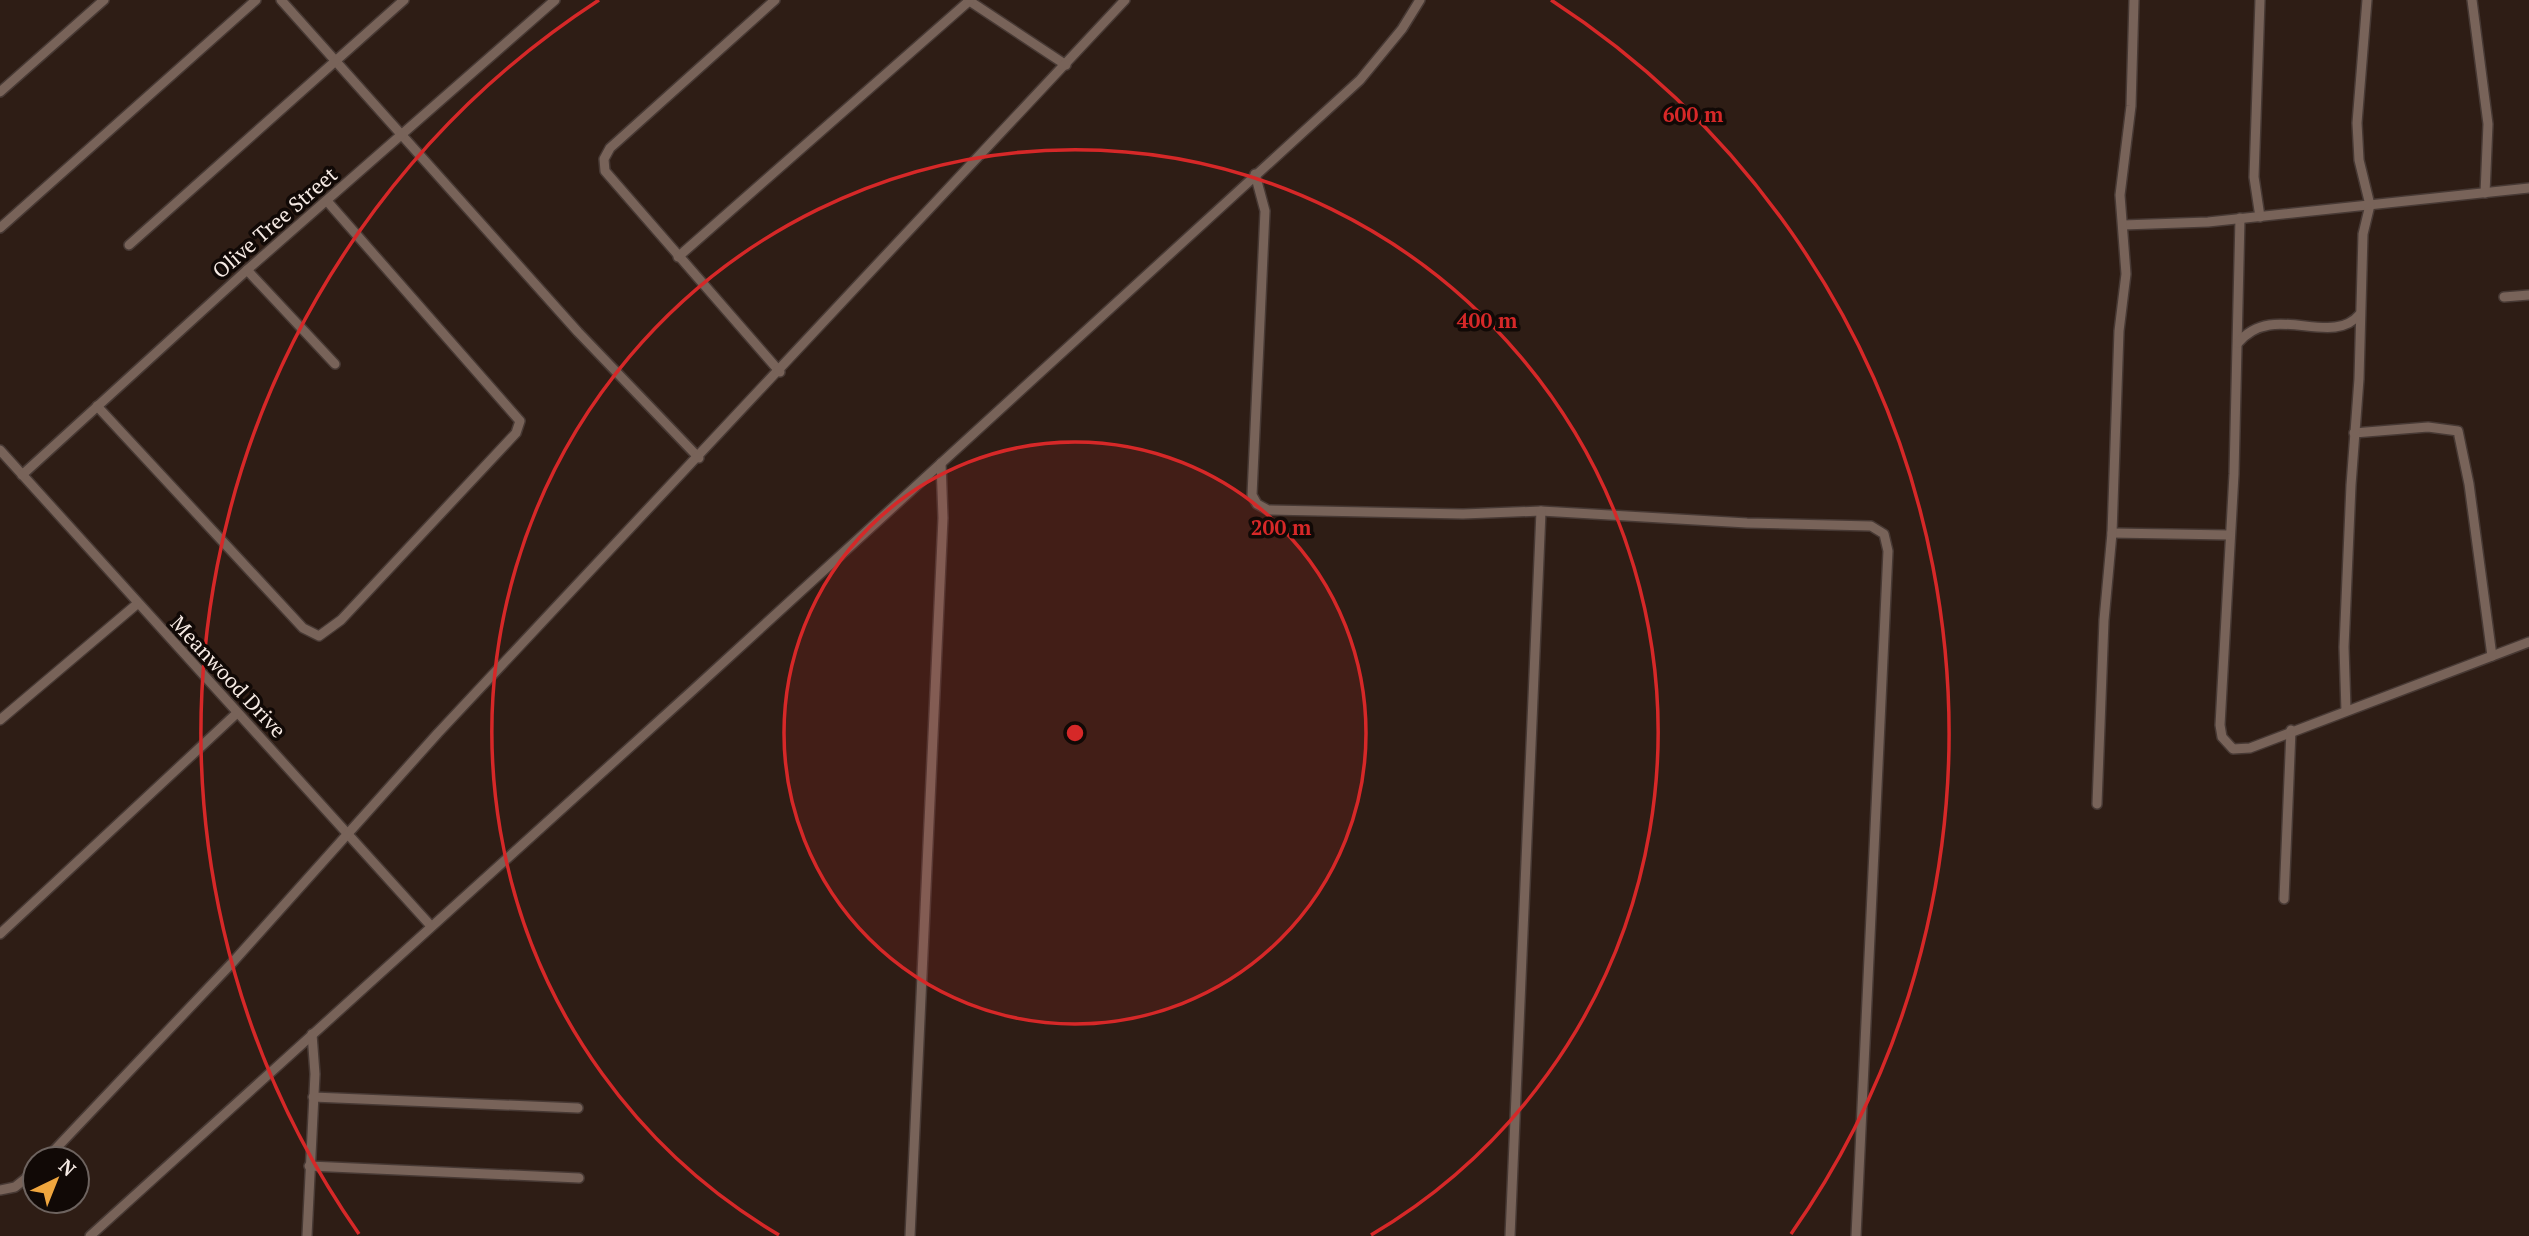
<svg xmlns="http://www.w3.org/2000/svg" width="2529" height="1236" viewBox="0 0 2529 1236" font-family="'PT Serif',serif">
<style>
.lines{fill:none;stroke-linecap:round;stroke-linejoin:round}
.street-casing{stroke:#473934;stroke-width:12}
.street{stroke:#786359;stroke-width:9}
.ring{fill:none;stroke:#d62828;stroke-width:3.5}
.labels{text-anchor:middle;stroke-width:7;stroke-linejoin:round;paint-order:stroke}
.street-label{font-size:21px;fill:#f6eae4;stroke:#110906}
.centre{fill:#d62828;stroke:#110906;stroke-width:3.5}
.ring-label{font-size:21px;text-anchor:middle;font-weight:bold;fill:#d62828;stroke:#110906;stroke-width:7;stroke-linejoin:round;paint-order:stroke}
</style>
<rect width="100%" height="100%" fill="#2e1d15"/>
<g class="lines">
<defs>
<g id="street">
<path d="M281,0L578,332L699,458"/>
<path d="M775,0L610,148L604,159L605,171L780,372"/>
<path d="M968,0L1066,65"/>
<path d="M2472,0L2488,124L2485,193"/>
<path d="M0,92L104,0"/>
<path d="M1255,174L1265,211L1252,495L1257,504L1268,510L1463,514L1541,511L1747,523L1871,526L1884,534L1888,551L1856,1236"/>
<path d="M2260,217L2254,177L2260,0"/>
<path d="M2240,218L2234,474L2220,725L2222,737L2233,749L2250,748L2529,642"/>
<path d="M2123,225L2208,222L2529,188"/>
<path d="M0,228L256,0"/>
<path d="M129,245L404,0"/>
<path d="M678,257L969,1"/>
<path d="M247,270L335,364"/>
<path d="M2504,297L2529,295"/>
<path d="M2238,343C2273,300 2331,349 2360,314"/>
<path d="M97,406L303,628L319,636L341,620L516,433L520,421L327,201"/>
<path d="M2354,433L2428,427L2458,431L2469,484L2492,656"/>
<path d="M0,450L431,926"/>
<path d="M22,475L247,270L555,0"/>
<path d="M2112,533L2229,535"/>
<path d="M2346,711L2344,647L2351,485L2359,379L2363,234L2370,205L2359,160L2357,123L2367,0"/>
<path d="M0,720L137,604"/>
<path d="M2097,804L2104,620L2112,533L2119,331L2126,274L2120,195L2131,106L2134,0"/>
<path d="M2284,899L2291,730"/>
<path d="M0,934L237,713"/>
<path d="M313,1097L578,1108"/>
<path d="M46,1159L232,963L438,733L1125,0"/>
<path d="M309,1166L579,1178"/>
<path d="M0,1190L15,1187L35,1171"/>
<path d="M90,1236L692,691L1360,80L1402,29L1420,0"/>
<path d="M307,1236L315,1074L312,1034"/>
<path d="M910,1236L943,518L941,463"/>
<path d="M1510,1236L1541,511"/>
</g>
</defs>
<use href="#street" class="street-casing"/>
<use href="#street" class="street"/>
</g>
<circle cx="1075" cy="733" r="291" fill="#d62828" fill-opacity=".12"/>
<g class="ring">
<circle cx="1075" cy="733" r="291"/>
<path d="M779 1235A583 583 0 1 1 1371 1235"/>
<path d="M359 1234A874 874 0 0 1 599 0M1551 0A874 874 0 0 1 1791 1234"/>
</g>
<g class="labels">
<g class="street-label">
<text transform="translate(275 223) rotate(-41)" y="7">Olive Tree Street</text>
<text transform="translate(228 677) rotate(47)" y="7">Meanwood Drive</text>
</g>
</g>
<circle cx="1075" cy="733" r="10" class="centre"/>
<g class="ring-label">
<text x="1693" y="122">600 m</text>
<text x="1487" y="328">400 m</text>
<text x="1281" y="535">200 m</text>
</g>
<g transform="translate(56 1180) rotate(43)"><circle r="33" fill="#110906" stroke="#6d635f" stroke-width="2"/>
<path d="M0-5L12 26L0 18L-12 26Z" fill="#f0a63e"/>
<text y="-10" font-size="19" font-weight="bold" text-anchor="middle" fill="#f6eae4">N</text>
</g>
</svg>
